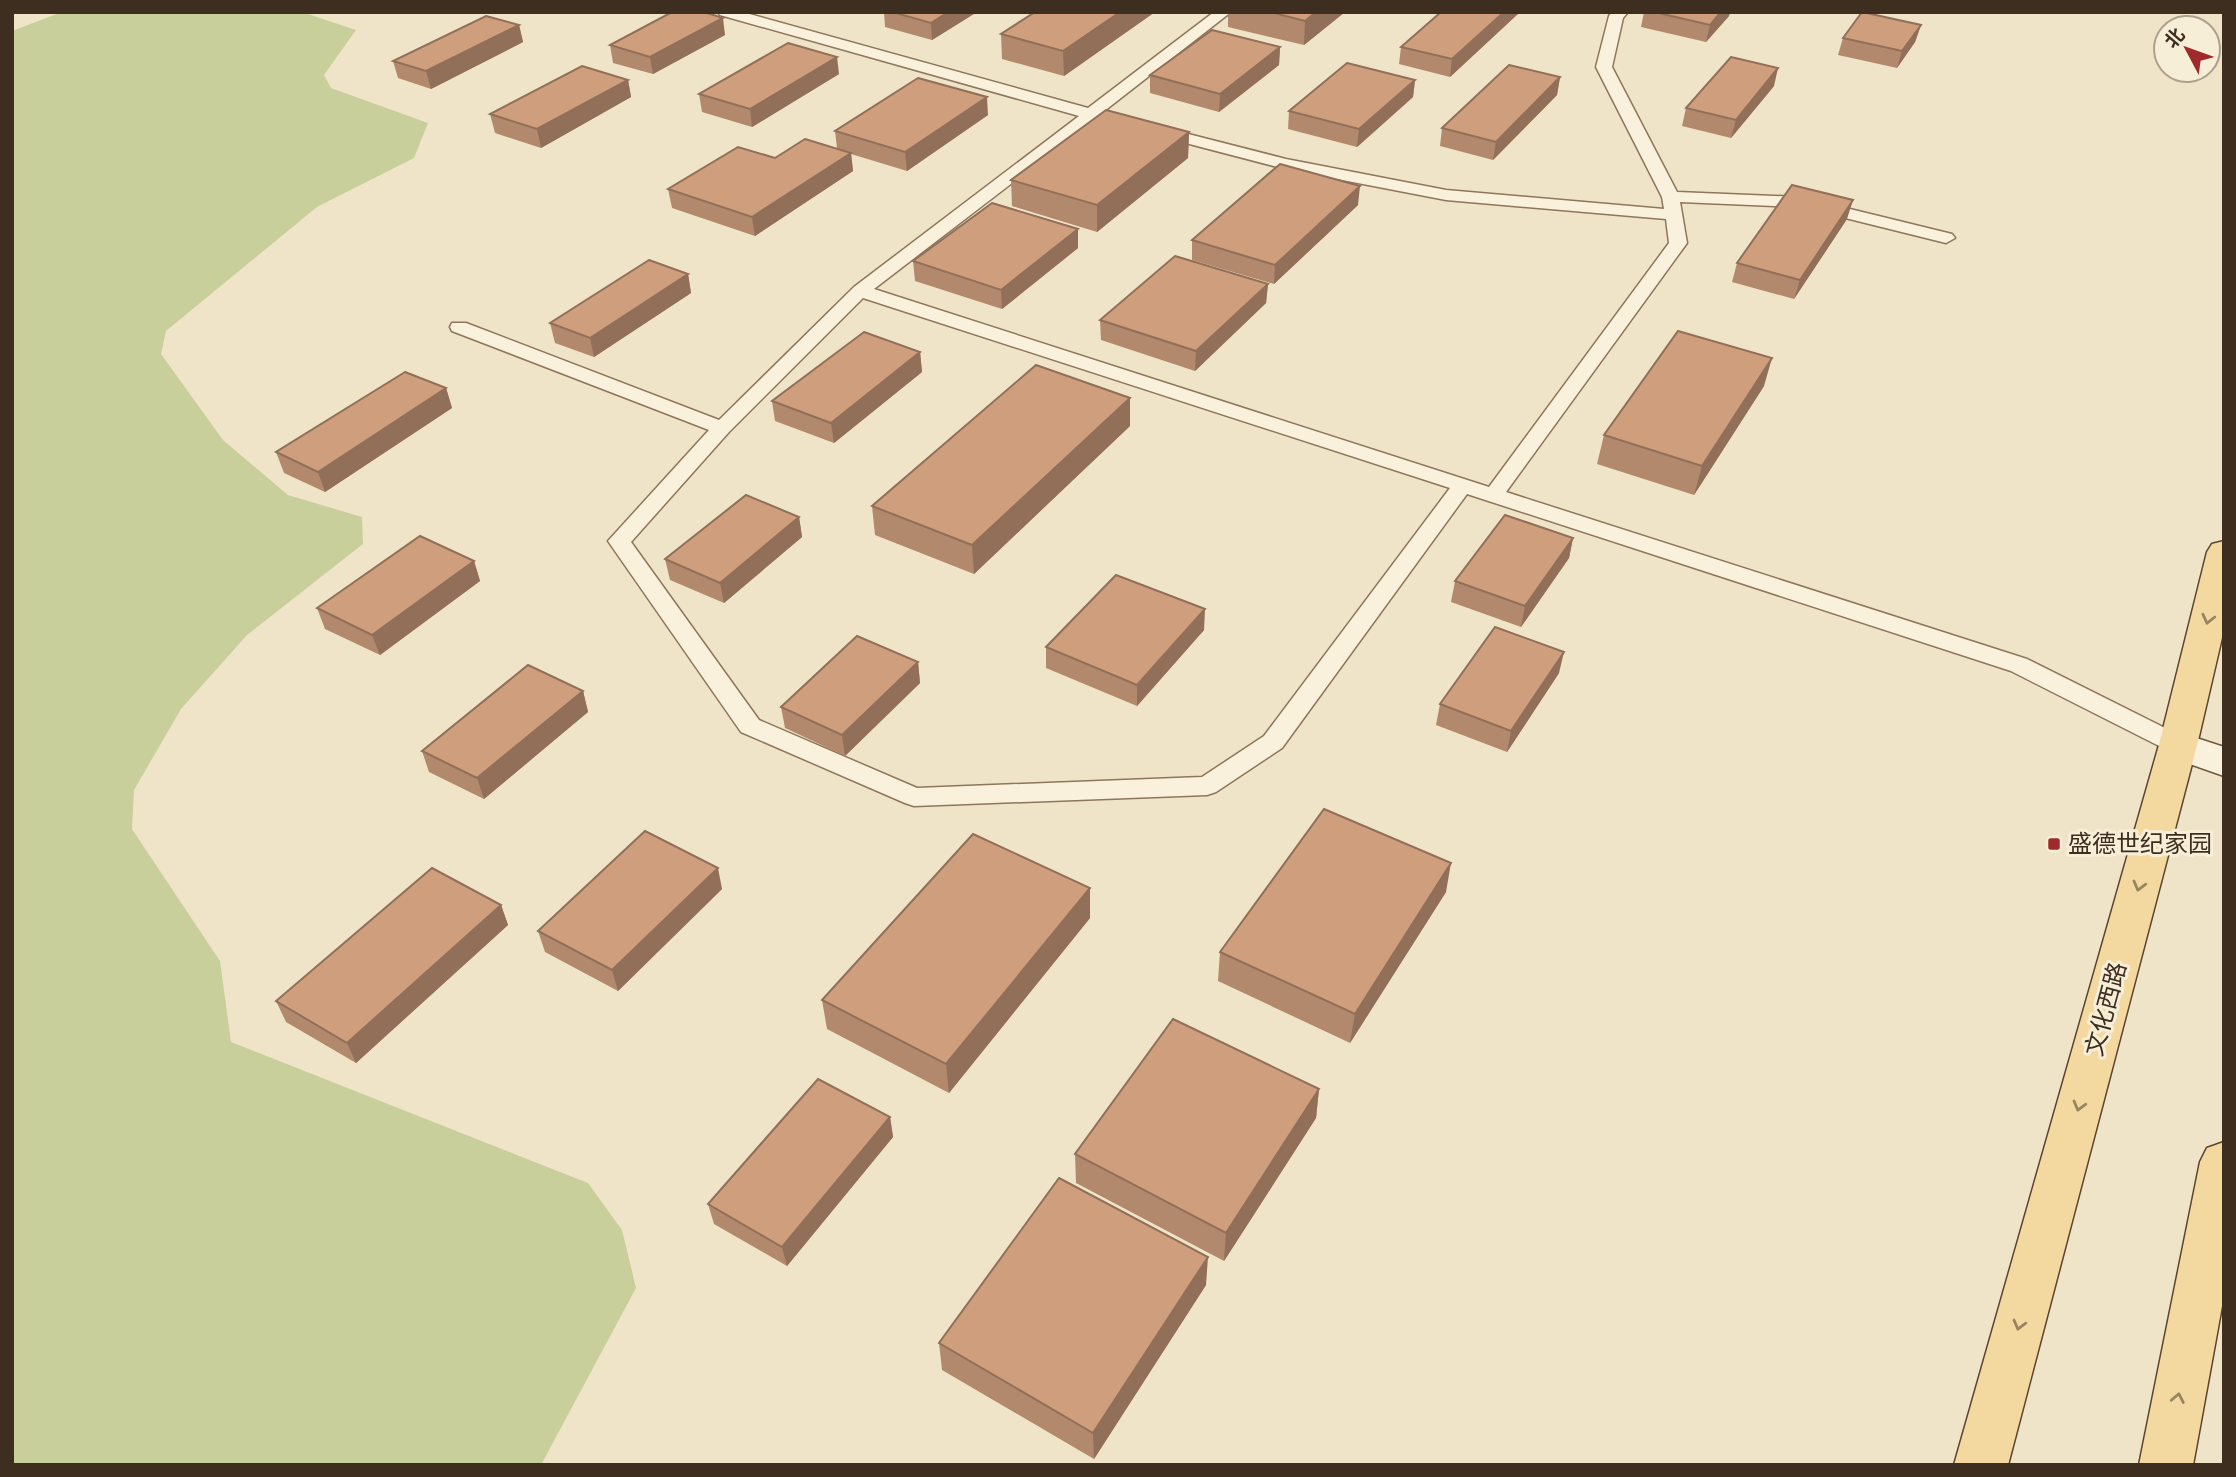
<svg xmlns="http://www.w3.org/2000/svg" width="2236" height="1477" viewBox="0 0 2236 1477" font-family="'Libre Baskerville','Noto Sans SC',serif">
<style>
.green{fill:#c9cf9b}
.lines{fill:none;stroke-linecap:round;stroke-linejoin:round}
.lane-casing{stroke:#8d765c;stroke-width:3}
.secondary-casing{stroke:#6f573f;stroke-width:3}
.primary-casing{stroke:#5b4430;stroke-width:3}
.lane{fill:#faf1dc;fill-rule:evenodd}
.secondary{fill:#faf1dc;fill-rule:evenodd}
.primary{fill:#f3d9a0;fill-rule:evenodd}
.wall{fill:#b2896c}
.shaded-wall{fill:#916f58}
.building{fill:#cf9f7d;stroke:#916f58;stroke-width:2}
.oneway{stroke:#988460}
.poi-dot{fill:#9e2a2b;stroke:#f7eed8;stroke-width:2.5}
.labels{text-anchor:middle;stroke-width:6;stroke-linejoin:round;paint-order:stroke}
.poi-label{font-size:24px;fill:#3d2e20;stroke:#f7eed8;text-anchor:start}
.street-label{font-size:24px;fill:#3d2e20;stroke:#f7eed8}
</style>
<rect width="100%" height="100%" fill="#f0e4c8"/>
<path class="green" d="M62,12H302L356,30L324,75L331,88L428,123L414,158L317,207L166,331L161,354L223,440L288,495L362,517L363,544L247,635L181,709L134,790L132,829L220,961L231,1042L588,1183L622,1230L636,1288L541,1465H12V31Z"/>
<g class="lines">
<defs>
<path id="lane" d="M718,12H742L1088,108L1214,12H1231L1103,112L1106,116L1104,119L1094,120L874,289L1489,487L1669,243L1666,219L1446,200L1285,169L1151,134L1149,131L1157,126L1286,159L1446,190L1664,209L1662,197L1596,67L1609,16L1612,12H1628L1623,18L1612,67L1677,192L1801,197L1952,234L1955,238L1946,243L1801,207L1680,202L1687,243L1506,492L2027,659L2187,739L2190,745L2187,751L2178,754L2169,751L2011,671L1467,494L1282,748L1216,792L1207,795L914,806L905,803L741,732L608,541L709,430L452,331L450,327L452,323H466L719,420L854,287L1079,116L720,15ZM863,298L1450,488L1264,736L1202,777L917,788L759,720L631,542L729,432Z"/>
<path id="secondary" d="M2178,732L2224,747V776L2164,755L2159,745L2164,735Z"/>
<g id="primary">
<path d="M2224,541V629L2197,745L2008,1465H1954L2159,745L2207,552L2212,544Z"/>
<path d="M2224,1142V1295L2193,1465H2139L2200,1162L2207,1148Z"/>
</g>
</defs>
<use href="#lane" class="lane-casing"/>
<use href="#secondary" class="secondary-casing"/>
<use href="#primary" class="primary-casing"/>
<use href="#lane" class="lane"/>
<use href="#secondary" class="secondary"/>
<use href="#primary" class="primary"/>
</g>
<g class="wall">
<path d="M884,12H977L932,40L885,27Z"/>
<path d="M1035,12H1155L1064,76L1002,59L1001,34Z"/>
<path d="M1228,12H1345L1304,45L1228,27Z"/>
<path d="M1520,12L1450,77L1399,64L1401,47Z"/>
<path d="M1644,12H1730L1729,16L1706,42L1641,27Z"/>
<path d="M519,25L523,42L431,89L398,78L393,61Z"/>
<path d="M1921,25L1915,42L1897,68L1838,55L1843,38Z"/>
<path d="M725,35L653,74L613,63L610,45Z"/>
<path d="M1280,47L1279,65L1219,112L1150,93V75Z"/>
<path d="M839,74L752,127L702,112L699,94Z"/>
<path d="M1560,77L1557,95L1493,160L1440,146L1442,128Z"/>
<path d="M628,80L631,97L541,148L495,133L490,114Z"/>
<path d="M1415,80L1413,97L1357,147L1288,129L1289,111Z"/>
<path d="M1774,86L1731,138L1682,126L1686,108Z"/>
<path d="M988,115L907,171L851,154L853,171L755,236L672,208L668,189L837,148L835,131Z"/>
<path d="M1189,132L1188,158L1097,232L1012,206L1011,180Z"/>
<path d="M1358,205L1274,284L1192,260V240Z"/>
<path d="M1847,219L1794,299L1732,282L1737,263Z"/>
<path d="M1078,248L1002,309L915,281L913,261Z"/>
<path d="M688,274L691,293L594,357L555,343L550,323Z"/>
<path d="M1268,284L1266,303L1195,371L1101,340L1100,320Z"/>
<path d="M920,352L922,372L834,443L775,421L772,401Z"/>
<path d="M1764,386L1694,495L1597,464L1604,435Z"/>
<path d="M446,388L452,408L325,492L284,473L276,452Z"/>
<path d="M1130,426L974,574L875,535L872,506Z"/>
<path d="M799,517L802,537L724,603L670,580L665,559Z"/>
<path d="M1573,538L1569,558L1521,627L1451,602L1455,581Z"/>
<path d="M474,561L480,581L380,655L325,629L317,608Z"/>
<path d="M1204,630L1137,706L1046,668V647Z"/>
<path d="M918,662L920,683L845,756L785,728L781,707Z"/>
<path d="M1559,673L1507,752L1436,725L1440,704Z"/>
<path d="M583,691L588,712L484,799L429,772L422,751Z"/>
<path d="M1090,888V918L949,1093L827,1029L822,1000Z"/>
<path d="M722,889L618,991L545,952L538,931Z"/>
<path d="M1446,892L1350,1043L1218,981L1220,952Z"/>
<path d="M501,905L508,925L356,1063L286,1022L276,1001Z"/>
<path d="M1319,1089L1316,1118L1224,1261L1076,1183L1075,1154Z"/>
<path d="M890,1117L893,1137L787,1266L714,1224L708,1204Z"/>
<path d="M1206,1285L1094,1459L942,1370L939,1343Z"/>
</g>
<g class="shaded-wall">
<path d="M948,12H977L932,40L931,23Z"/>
<path d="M1120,12H1155L1064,76L1063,51Z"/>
<path d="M1316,12H1345L1304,45L1305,21Z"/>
<path d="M1504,12H1520L1450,77L1452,59Z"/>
<path d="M1721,12H1730L1729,16L1706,42L1710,25Z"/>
<path d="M723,18L725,35L653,74L650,57Z"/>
<path d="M519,25L523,42L431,89L426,71Z"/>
<path d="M1921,25L1915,42L1897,68L1902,51Z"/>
<path d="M1280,47L1279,65L1219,112L1220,94Z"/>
<path d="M837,57L839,74L752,127L750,109Z"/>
<path d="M1778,68L1774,86L1731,138L1736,120Z"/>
<path d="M1560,77L1557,95L1493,160L1496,142Z"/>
<path d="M628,80L631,97L541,148L537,129Z"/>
<path d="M1415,80L1413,97L1357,147L1359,129Z"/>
<path d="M987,97L988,115L907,171L905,152Z"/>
<path d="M1189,132L1188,158L1097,232V205Z"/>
<path d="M851,153L853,171L755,236L752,217Z"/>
<path d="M1360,186L1358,205L1274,284L1275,265Z"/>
<path d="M1853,200L1847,219L1794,299L1800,280Z"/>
<path d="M1078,229V248L1002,309L1001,290Z"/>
<path d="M688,274L691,293L594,357L590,338Z"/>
<path d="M1268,284L1266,303L1195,371L1196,351Z"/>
<path d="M920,352L922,372L834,443L831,423Z"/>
<path d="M1772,358L1764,386L1694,495L1702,466Z"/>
<path d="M446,388L452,408L325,492L318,472Z"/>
<path d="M1130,398V426L974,574L972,545Z"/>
<path d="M799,517L802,537L724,603L720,583Z"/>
<path d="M1573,538L1569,558L1521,627L1525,606Z"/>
<path d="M474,561L480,581L380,655L372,635Z"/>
<path d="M1205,609L1204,630L1137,706V685Z"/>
<path d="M1564,652L1559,673L1507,752L1511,731Z"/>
<path d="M918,662L920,683L845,756L842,735Z"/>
<path d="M583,691L588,712L484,799L477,778Z"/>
<path d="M1451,863L1446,892L1350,1043L1355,1014Z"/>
<path d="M718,868L722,889L618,991L612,970Z"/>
<path d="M1090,888V918L949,1093L946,1064Z"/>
<path d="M501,905L508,925L356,1063L347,1043Z"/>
<path d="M1319,1089L1316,1118L1224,1261L1226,1233Z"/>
<path d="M890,1117L893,1137L787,1266L782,1247Z"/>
<path d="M1208,1257L1206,1285L1094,1459L1093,1433Z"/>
</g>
<g class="building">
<path d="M672,12H704L723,18L650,57L610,45Z"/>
<path d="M892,12H948L931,23Z"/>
<path d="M1035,12H1120L1063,51L1001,34Z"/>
<path d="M1270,12H1316L1305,21Z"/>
<path d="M1441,12H1504L1452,59L1401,47Z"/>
<path d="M1654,12H1721L1710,25Z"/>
<path d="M1862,12L1921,25L1902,51L1843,38Z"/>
<path d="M486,16L519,25L426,71L393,61Z"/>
<path d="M1212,30L1280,47L1220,94L1150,75Z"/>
<path d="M788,43L837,57L750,109L699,94Z"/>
<path d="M1731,57L1778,68L1736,120L1686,108Z"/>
<path d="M1347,63L1415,80L1359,129L1289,111Z"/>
<path d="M1509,65L1560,77L1496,142L1442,128Z"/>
<path d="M582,66L628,80L537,129L490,114Z"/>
<path d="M918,78L987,97L905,152L835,131Z"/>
<path d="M1106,110L1189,132L1097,205L1011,180Z"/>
<path d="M805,139L851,153L752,217L668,189L738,147L775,158Z"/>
<path d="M1280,164L1360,186L1275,265L1192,240Z"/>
<path d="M1792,185L1853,200L1800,280L1737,263Z"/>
<path d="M992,203L1078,229L1001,290L913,261Z"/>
<path d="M1175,256L1268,284L1196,351L1100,320Z"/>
<path d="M649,260L688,274L590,338L550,323Z"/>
<path d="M1678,331L1772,358L1702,466L1604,435Z"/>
<path d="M864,332L920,352L831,423L772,401Z"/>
<path d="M1036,365L1130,398L972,545L872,506Z"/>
<path d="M405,372L446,388L318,472L276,452Z"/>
<path d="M746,495L799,517L720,583L665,559Z"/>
<path d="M1505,515L1573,538L1525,606L1455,581Z"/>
<path d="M420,536L474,561L372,635L317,608Z"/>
<path d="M1116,575L1205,609L1137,685L1046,647Z"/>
<path d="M1495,627L1564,652L1511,731L1440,704Z"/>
<path d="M857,636L918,662L842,735L781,707Z"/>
<path d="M528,665L583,691L477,778L422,751Z"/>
<path d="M1324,809L1451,863L1355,1014L1220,952Z"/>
<path d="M645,831L718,868L612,970L538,931Z"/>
<path d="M973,834L1090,888L946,1064L822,1000Z"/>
<path d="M432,868L501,905L347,1043L276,1001Z"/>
<path d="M1173,1019L1319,1089L1226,1233L1075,1154Z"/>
<path d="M818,1079L890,1117L782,1247L708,1204Z"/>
<path d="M1059,1178L1208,1257L1093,1433L939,1343Z"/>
</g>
<defs><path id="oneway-chevron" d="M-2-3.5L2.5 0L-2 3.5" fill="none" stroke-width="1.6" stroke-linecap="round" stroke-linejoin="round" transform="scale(1.75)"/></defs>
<g class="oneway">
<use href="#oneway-chevron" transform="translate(2208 619) rotate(103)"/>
<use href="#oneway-chevron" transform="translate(2139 886) rotate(105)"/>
<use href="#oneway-chevron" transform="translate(2079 1106) rotate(105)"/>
<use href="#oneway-chevron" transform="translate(2019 1325) rotate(105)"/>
<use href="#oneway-chevron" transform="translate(2178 1398) rotate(-79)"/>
</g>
<rect class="poi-dot" x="2047" y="837" width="14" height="14" rx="3.5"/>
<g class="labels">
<g class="poi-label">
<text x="2068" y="852">盛德世纪家园</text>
</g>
<g class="street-label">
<text transform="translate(2106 1009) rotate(-75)" y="8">文化西路</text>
</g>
</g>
<rect width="2236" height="1477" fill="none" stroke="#3d2e20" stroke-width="28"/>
<g transform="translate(2187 49) rotate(311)"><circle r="33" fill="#f7eed8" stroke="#ada18e" stroke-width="2"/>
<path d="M0-5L12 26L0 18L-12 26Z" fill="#9e2a2b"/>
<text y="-10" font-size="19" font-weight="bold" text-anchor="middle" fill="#3d2e20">北</text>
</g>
</svg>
